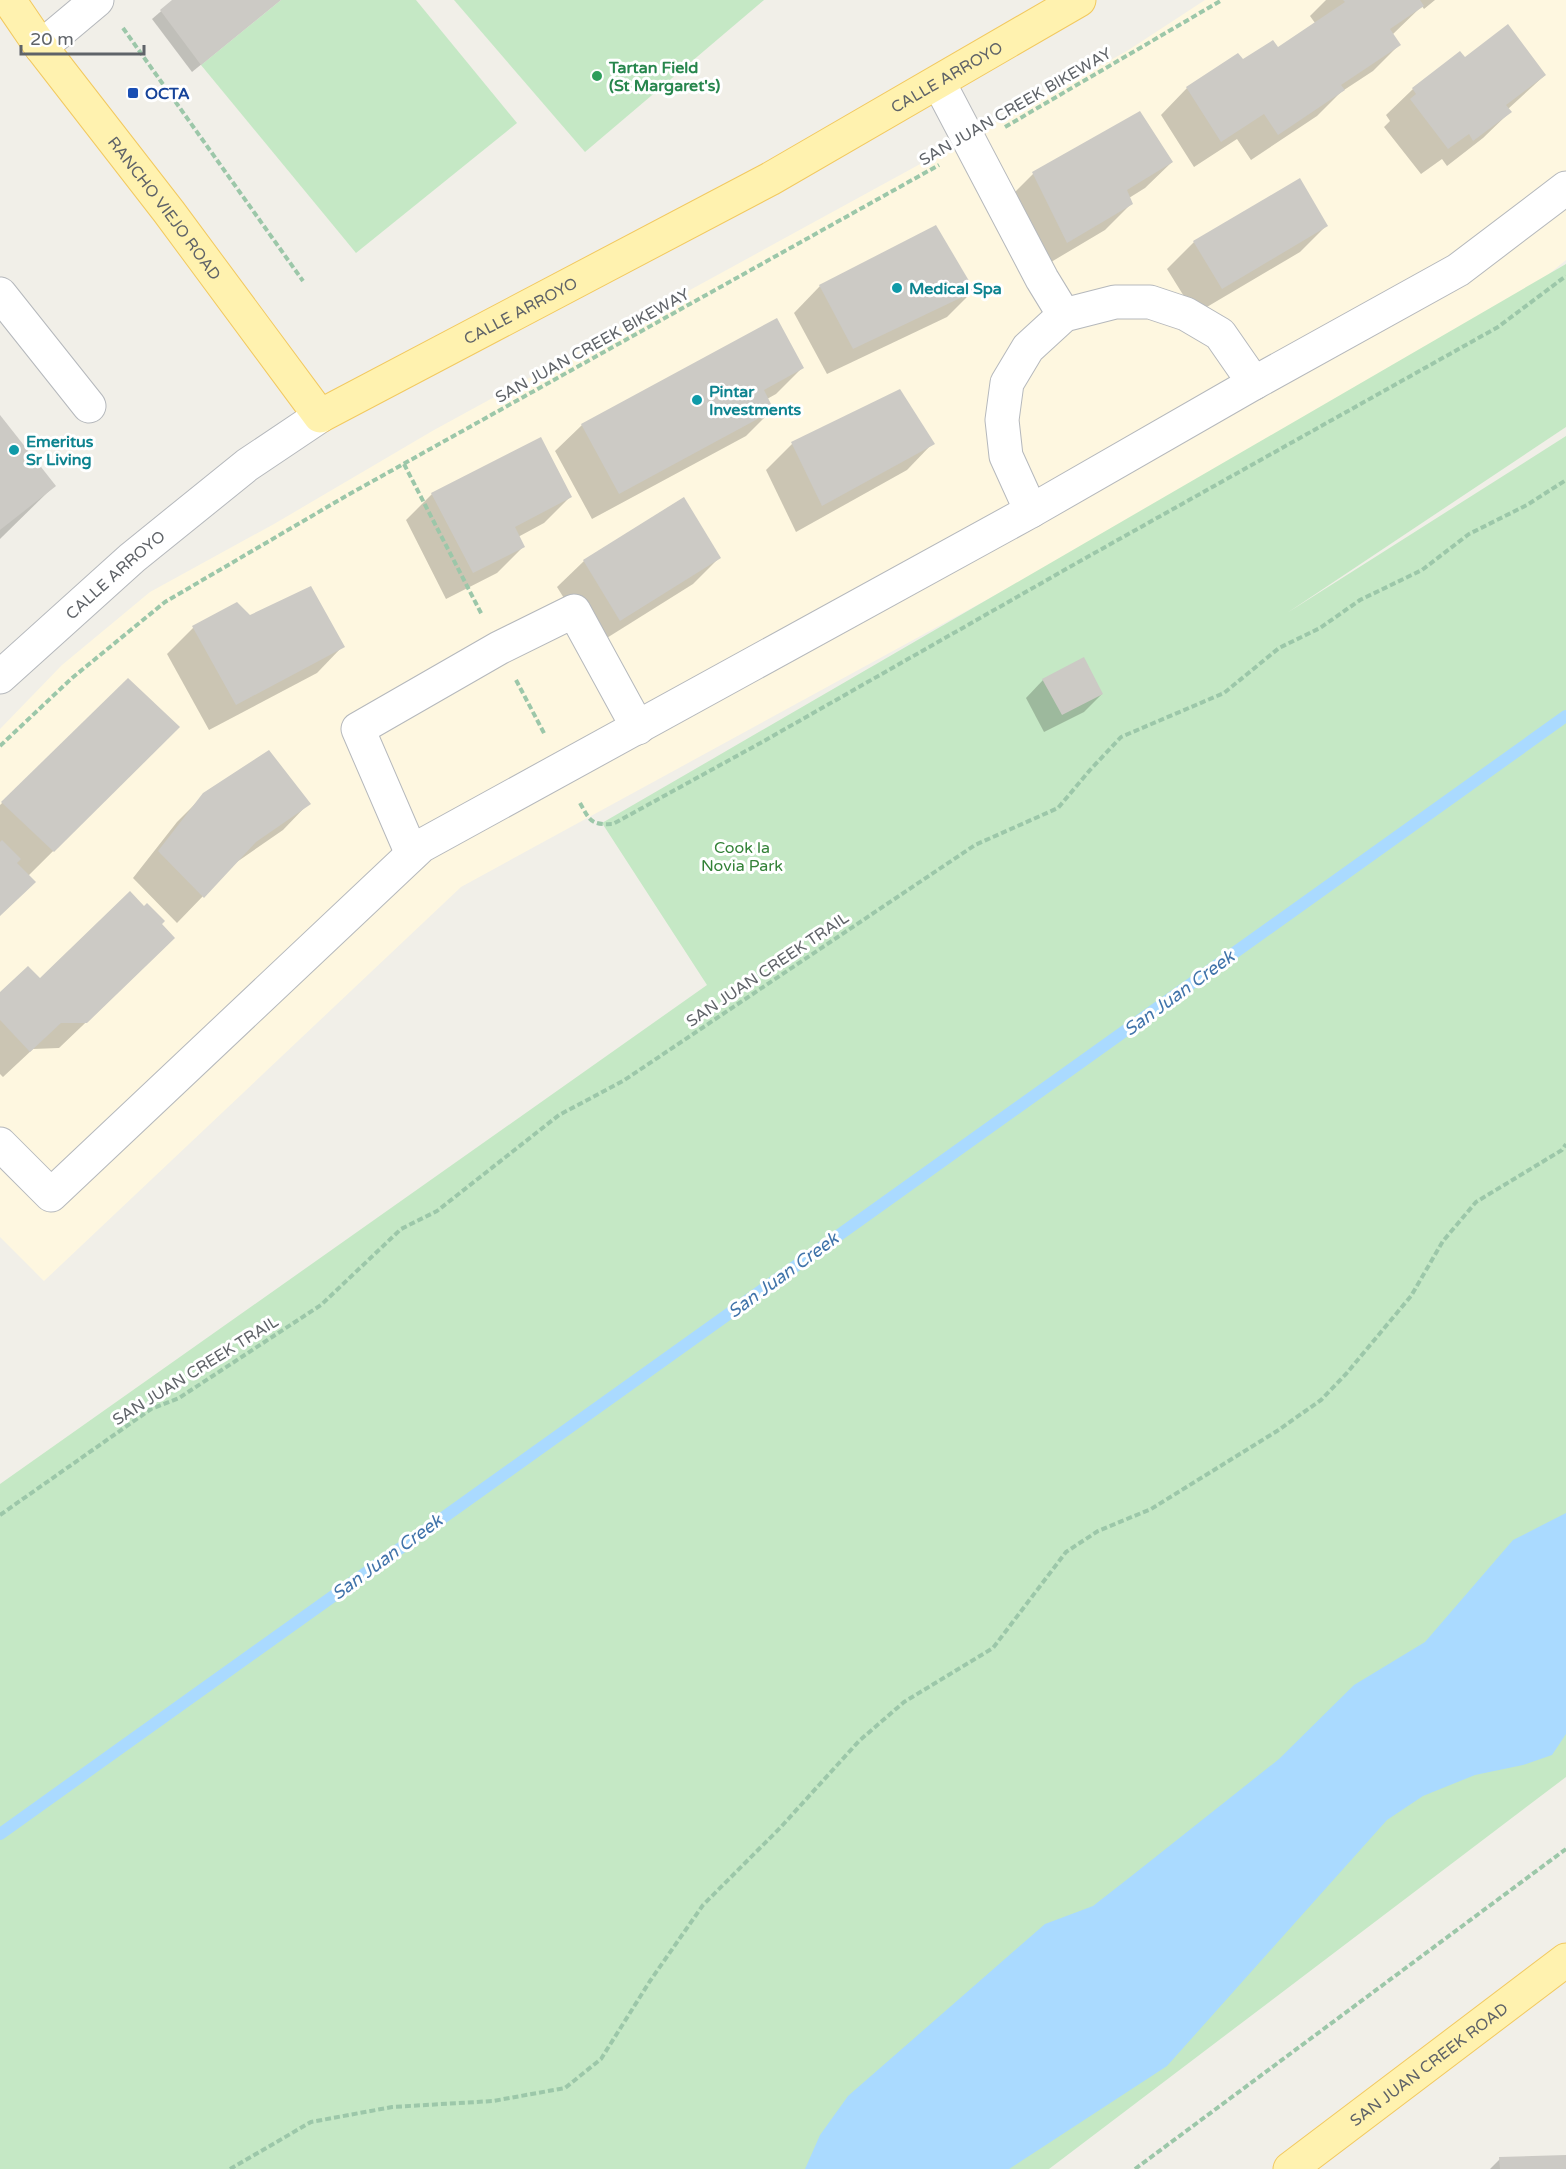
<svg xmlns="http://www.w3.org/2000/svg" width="1566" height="2169" viewBox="0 0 1566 2169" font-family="'Varela Round',sans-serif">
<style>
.commercial{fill:#fef7e0}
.green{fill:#c5e8c5}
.water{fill:#aadaff}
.shadow{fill:#0003}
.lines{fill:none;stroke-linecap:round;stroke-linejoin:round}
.stream{stroke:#aadaff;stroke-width:12}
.building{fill:#cccac5}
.minor-casing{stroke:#b5b8bc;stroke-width:35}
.major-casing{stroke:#f2c960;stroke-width:35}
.path{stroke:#9cc7a9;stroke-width:4;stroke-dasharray:6 3;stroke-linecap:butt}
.minor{stroke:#fff;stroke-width:33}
.major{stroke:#fff2af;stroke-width:33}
.leisure-dot{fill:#2e9e5b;stroke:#fff;stroke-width:2}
.transit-dot{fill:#1a4fb4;stroke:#fff;stroke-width:2}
.culture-dot{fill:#0f9aa8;stroke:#fff;stroke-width:2}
.labels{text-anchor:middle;stroke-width:6;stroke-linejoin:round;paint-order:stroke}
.leisure-label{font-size:16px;font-weight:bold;fill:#27864d;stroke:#fff;text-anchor:start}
.street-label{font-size:16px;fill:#5f6368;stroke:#fff}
.transit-label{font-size:16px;font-weight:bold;fill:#164399;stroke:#fff;text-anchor:start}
.culture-label{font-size:16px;font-weight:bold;fill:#0d838f;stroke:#fff;text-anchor:start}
.park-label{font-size:16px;fill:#348238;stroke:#fff}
.water-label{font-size:18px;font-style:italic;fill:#4174aa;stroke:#fff}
</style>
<rect width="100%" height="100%" fill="#f1efe8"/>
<path class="commercial" d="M1205,0H1566V260L1549,274L1429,354L1252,455L461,887L44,1281L0,1237V729L62,665L150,592L274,524L434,430L1127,51Z"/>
<g class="green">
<path d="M281,0H416L517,123L356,253L201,65Z"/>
<path d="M454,0H764L585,152Z"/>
<path d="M1566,264V427L1287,613L1566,436V1777L1049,2169H0V1484L707,985L602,823Z"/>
</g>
<path class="water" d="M1566,1513V1734L1552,1755L1523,1765L1475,1775L1423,1796L1387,1820L1167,2066L1009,2169H805L820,2135L848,2096L1045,1924L1093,1906L1134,1874L1279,1759L1354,1685L1425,1642L1513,1540Z"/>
<g class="shadow">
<path d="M174,0H280L192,72L152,19Z"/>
<path d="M1326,0H1435L1424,9L1422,6L1392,35L1399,45L1373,71L1341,92L1317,116L1251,160L1237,139L1194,167L1161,115L1187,88L1242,61L1277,49L1315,23L1310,16Z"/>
<path d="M1465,59L1545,75L1508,109L1510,112L1483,138L1447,166L1442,159L1421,174L1384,127L1390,121L1386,115L1413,89Z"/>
<path d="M1172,162L1145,188L1129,198L1131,204L1105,230L1041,268L1007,200L1033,174Z"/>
<path d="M1300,180L1326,226L1300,252L1195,314L1167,269L1194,242Z"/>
<path d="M820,286L973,291L947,317L827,374L794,313Z"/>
<path d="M802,368L776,394L767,399L772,410L746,436L592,519L555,451L582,425Z"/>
<path d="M0,417L54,486L0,539Z"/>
<path d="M933,443L907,470L796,532L766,470L792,444Z"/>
<path d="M432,494L570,497L544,523L518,537L523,547L497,573L446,599L406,520Z"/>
<path d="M719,558L693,584L594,646L557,587L584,561Z"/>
<path d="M249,617L343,646L317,673L209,730L167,654L193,628Z"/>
<path d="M128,680L178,727L28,876L0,915V805Z"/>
<path d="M1043,680L1102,694L1084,712L1044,732L1026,698Z"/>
<path d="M204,795L309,803L283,830L234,864L177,923L133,878L177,822Z"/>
<path d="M160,924L147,964L59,1048L33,1049L3,1077L0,1074V994L40,980Z"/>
<path d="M1566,2156V2169H1490L1500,2159Z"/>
</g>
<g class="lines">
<path class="stream" d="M0,1834L1566,716"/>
</g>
<g class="building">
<path d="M172,0H281L201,65L160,10Z"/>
<path d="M1343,0H1420L1424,6L1390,29L1401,45L1341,85L1345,90L1278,135L1264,114L1221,142L1186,87L1238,53L1243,59L1273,40L1278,47L1345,2Z"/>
<path d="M1508,24L1546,75L1506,105L1512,112L1473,141L1469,134L1448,149L1410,99L1416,94L1412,88L1460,51L1465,57Z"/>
<path d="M1140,111L1173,162L1127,190L1133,204L1067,243L1032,172Z"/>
<path d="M1300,178L1328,226L1222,289L1193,241Z"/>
<path d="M936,225L975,291L853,349L819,285Z"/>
<path d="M777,318L804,368L764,390L774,410L619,494L581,424Z"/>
<path d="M900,389L935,444L822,506L791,442Z"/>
<path d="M0,415L56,486L0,530Z"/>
<path d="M541,437L572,497L515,527L525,547L473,573L431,493Z"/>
<path d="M684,497L721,558L620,621L583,560Z"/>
<path d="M311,586L345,647L236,705L192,626L237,602L250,615Z"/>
<path d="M1084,657L1103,694L1062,715L1042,679Z"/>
<path d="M128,678L180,727L54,852L1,802Z"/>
<path d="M269,750L311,804L256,842L204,898L158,851L203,793Z"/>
<path d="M2,840L21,859L17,863L36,882L0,916V842Z"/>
<path d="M130,891L144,906L147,903L165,921L162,924L175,938L87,1023H61L30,1052L0,1020V992L28,966L40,978Z"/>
<path d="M1566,2155V2169H1500L1499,2157Z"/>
</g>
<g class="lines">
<defs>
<g id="minor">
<path d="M41,47L97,0"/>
<path d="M939,83L1042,279L1064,315"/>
<path d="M0,294L89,406"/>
<path d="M1031,511L1006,456L1002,420L1007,383L1028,348L1064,315L1115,302H1150L1186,314L1220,334L1254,383"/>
<path id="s1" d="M0,677L132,558L247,465L320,416"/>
<path d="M412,854L358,729L499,648L574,611L638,728"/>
<path d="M0,1144L51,1195L421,846L1031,511L1254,383L1458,270L1566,188"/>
</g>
<g id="major">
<path id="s2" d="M9,0L41,47L169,212L320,416L770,179L1079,0"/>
<path id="s3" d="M1290,2169L1566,1960"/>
</g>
</defs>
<use href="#minor" class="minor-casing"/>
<use href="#major" class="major-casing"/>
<g class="path">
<path d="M123,28L303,281"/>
<path d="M1005,127L1222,0"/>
<path d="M404,464L482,615"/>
<path d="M516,680L545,735"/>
<path d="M0,746L72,678L165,602L346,496L939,165"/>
<path d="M580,803C590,821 591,825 613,824L764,741L1082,560L1498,327L1566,276"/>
<path d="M0,1515L151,1409L179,1398L321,1305L401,1229L437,1211L559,1115L623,1081L975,845L1058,808L1090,770L1121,737L1224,693L1279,648L1320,628L1360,600L1422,570L1469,534L1527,505L1566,480"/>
<path d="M230,2169L311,2122L392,2107L493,2101L565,2088L601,2059L650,1981L703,1905L780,1828L859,1741L904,1702L993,1648L1066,1552L1098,1531L1151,1509L1277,1431L1321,1400L1346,1374L1411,1296L1443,1241L1476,1202L1562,1150L1566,1144"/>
<path d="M1135,2169L1566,1849"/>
</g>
<use href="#minor" class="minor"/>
<use href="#major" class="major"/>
</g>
<circle class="leisure-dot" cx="597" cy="76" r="6"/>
<rect class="transit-dot" x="127" y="87" width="12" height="12" rx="3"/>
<g class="culture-dot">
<circle cx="897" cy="288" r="6"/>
<circle cx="697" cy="400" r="6"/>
<circle cx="14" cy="450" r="6"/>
</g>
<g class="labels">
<g class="leisure-label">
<text x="609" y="73">Tartan Field<tspan x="609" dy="18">(St Margaret's)</tspan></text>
</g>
<g class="street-label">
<text dy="6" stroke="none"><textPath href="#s2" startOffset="1232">CALLE ARROYO</textPath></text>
<text transform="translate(1015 106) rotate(-30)" y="6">SAN JUAN CREEK BIKEWAY</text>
<text dy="6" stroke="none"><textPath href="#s2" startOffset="260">RANCHO VIEJO ROAD</textPath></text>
<text dy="6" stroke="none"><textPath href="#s2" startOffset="746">CALLE ARROYO</textPath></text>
<text transform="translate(592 345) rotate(-29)" y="6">SAN JUAN CREEK BIKEWAY</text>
<text dy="6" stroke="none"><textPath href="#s1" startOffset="154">CALLE ARROYO</textPath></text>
<text transform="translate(767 969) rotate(-34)" y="6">SAN JUAN CREEK TRAIL</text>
<text transform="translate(195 1370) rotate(-32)" y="6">SAN JUAN CREEK TRAIL</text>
<text dy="6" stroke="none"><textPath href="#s3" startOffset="174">SAN JUAN CREEK ROAD</textPath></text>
</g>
<g class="transit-label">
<text x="145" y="99">OCTA</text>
</g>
<g class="culture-label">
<text x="909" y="294">Medical Spa</text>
<text x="709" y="397">Pintar<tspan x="709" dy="18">Investments</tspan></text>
<text x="26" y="447">Emeritus<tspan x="26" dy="18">Sr Living</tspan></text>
</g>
<g class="park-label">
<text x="742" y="853">Cook la<tspan x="742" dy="18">Novia Park</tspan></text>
</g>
<g class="water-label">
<text transform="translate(1179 993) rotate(-36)" y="6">San Juan Creek</text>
<text transform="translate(783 1275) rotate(-36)" y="6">San Juan Creek</text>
<text transform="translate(387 1557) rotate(-36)" y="6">San Juan Creek</text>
</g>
</g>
<path d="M21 45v9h123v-9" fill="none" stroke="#5f6368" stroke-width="3"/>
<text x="30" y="45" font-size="18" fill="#5f6368" stroke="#ffffff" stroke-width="4.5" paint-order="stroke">20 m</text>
</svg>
